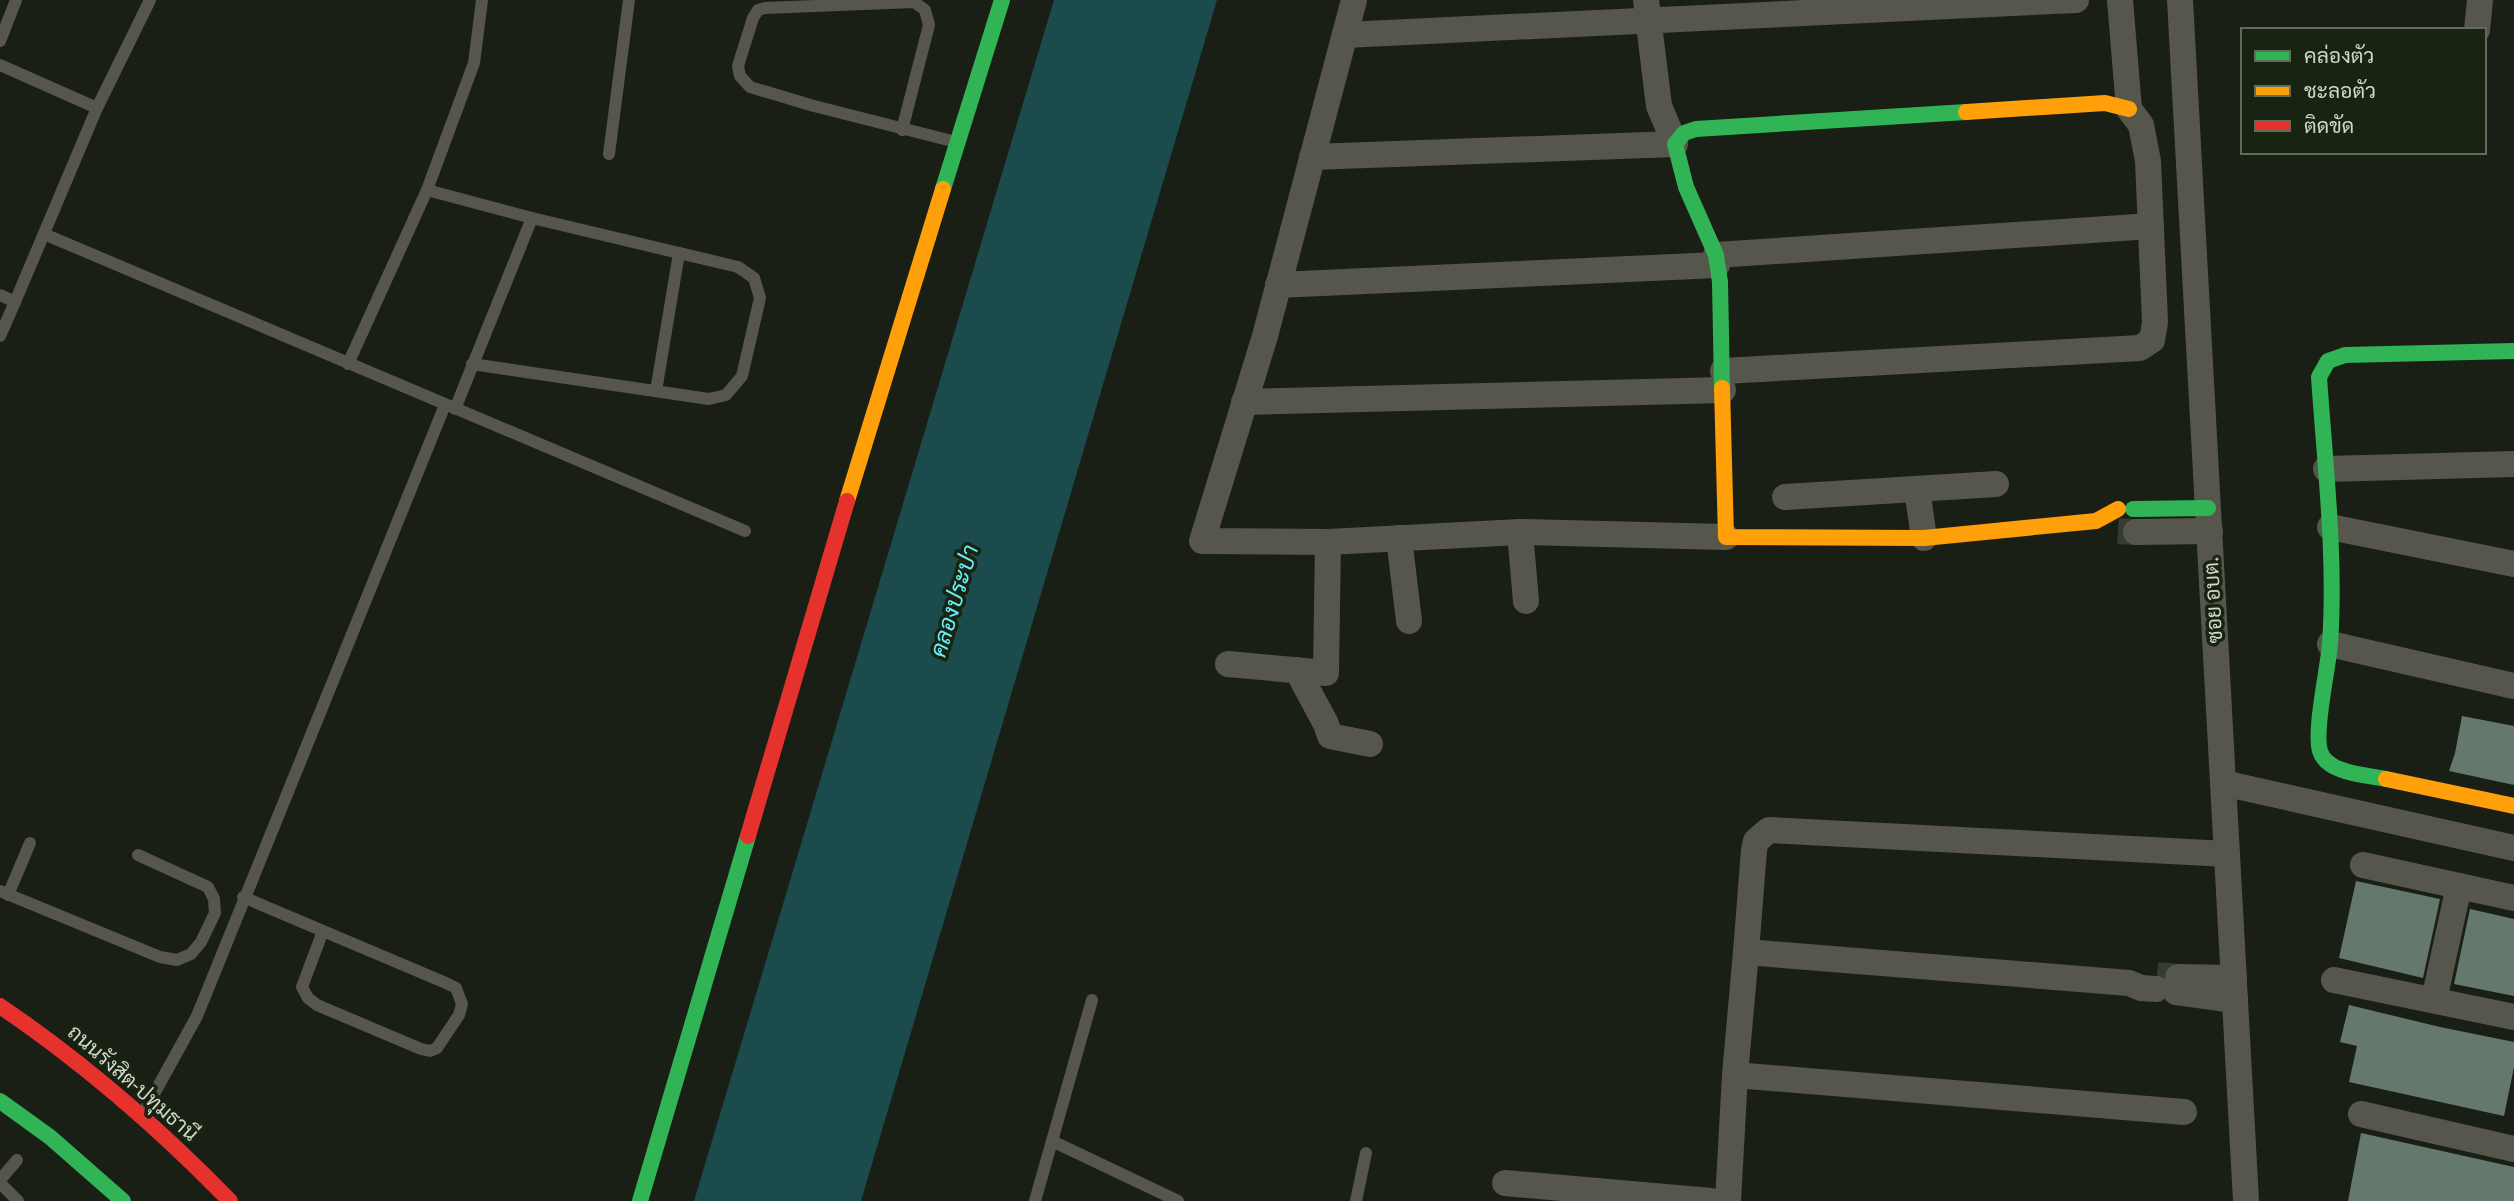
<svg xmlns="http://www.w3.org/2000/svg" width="2514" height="1201" viewBox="0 0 2514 1201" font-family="Roboto,Sarabun,sans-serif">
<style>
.water{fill:#1b4b4d}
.building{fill:#65786d}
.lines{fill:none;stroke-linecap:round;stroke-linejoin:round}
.street-tunnel{stroke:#343b30;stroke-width:26;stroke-dasharray:26 13;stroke-linecap:butt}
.lane{stroke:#57564c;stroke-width:12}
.street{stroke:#57564c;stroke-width:26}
.fast{stroke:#30b455;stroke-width:16}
.slow{stroke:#ff9f0a;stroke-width:16}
.jam{stroke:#e5322d;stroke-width:16}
.labels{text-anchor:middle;stroke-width:7;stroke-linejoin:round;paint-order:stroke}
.street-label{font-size:21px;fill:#cfd7ca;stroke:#182311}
.water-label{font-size:23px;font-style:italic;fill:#64f1fc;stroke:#182311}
</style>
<rect width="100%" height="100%" fill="#191f15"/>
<path class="water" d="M1054,0H1217L861,1201H694Z"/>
<g class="building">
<path d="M2462,716L2514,726V785L2449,771L2455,753Z"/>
<path d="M2356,881L2440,899L2423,978L2339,958Z"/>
<path d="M2470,909L2514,919V996L2454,984Z"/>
<path d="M2349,1005L2440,1027L2514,1042V1067L2504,1116L2349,1082L2357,1046L2340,1042Z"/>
<path d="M2361,1133L2514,1167V1201H2348Z"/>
</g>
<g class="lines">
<g class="street-tunnel">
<path d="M2118,531L2136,532"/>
<path d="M2157,975L2178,977"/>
</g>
<g class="lane">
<path d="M0,41L16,0"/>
<path d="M0,65L97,108"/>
<path d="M902,130L929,25L925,10L914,2L765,8L758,10L753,18L738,66L740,76L750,87L814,106L956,142"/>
<path d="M609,154L629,0"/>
<path d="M427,190L532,218"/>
<path d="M44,234L745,531"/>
<path d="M0,295L15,302L0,336"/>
<path d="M15,302L97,108L150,0"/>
<path d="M348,364L427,190L474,63L482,0"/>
<path d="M656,391L679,253"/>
<path d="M455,409L532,218L738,267L754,278L760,298L742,376L726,395L709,399L472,364"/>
<path d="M0,891L160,957L177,960L191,954L201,942L215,913L214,899L208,887L138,855"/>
<path d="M8,895L30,843"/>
<path d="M243,897L446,983L456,988L462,1004L459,1015L437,1048L430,1051L421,1049L317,1005L308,998L302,987L323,931"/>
<path d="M144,1112L197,1016L445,405"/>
<path d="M1052,1141L1178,1201"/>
<path d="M0,1180L17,1160"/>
<path d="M0,1183L18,1201"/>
<path d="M1035,1201L1092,1000"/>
<path d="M1356,1201L1366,1153"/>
</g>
<g class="street">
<path d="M2180,0L2246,1201"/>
<path d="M2477,30L2480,0"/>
<path d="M1345,35L2076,0"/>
<path d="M1312,157L1675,144L1659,106L1646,0"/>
<path d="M1716,255L2151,226"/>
<path d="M1278,285L1717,265"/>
<path d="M1723,371L2140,348L2152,340L2155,322L2148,161L2141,125L2129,109L2120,0"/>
<path d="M1244,402L1723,390"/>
<path d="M2326,469L2514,464"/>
<path d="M1917,489L1924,538"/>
<path d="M1785,497L1996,484"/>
<path d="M2330,527L2514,564"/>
<path d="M1520,532L1526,601"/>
<path d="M2136,532L2210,531"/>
<path d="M1399,538L1409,621"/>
<path d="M1328,542L1202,541L1265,336L1354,0"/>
<path d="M2330,644L2514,686"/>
<path d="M1228,664L1326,673L1328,542L1520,532L1726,537"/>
<path d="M1297,670L1326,724L1330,736L1370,744"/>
<path d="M2223,783L2514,848"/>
<path d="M2363,865L2514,898"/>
<path d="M1746,952L1754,850L1756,841L1769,830L2227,854"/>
<path d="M2178,977L2234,978"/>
<path d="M2334,980L2514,1017"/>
<path d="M2176,992L2235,1000"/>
<path d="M2434,1000L2459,886"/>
<path d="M1735,1075L2184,1112"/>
<path d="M2361,1114L2514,1149"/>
<path d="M1505,1183L1711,1201"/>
<path d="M1728,1201L1735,1075L1746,952L2129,983L2141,988L2156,989"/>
</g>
<g class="fast">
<path d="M943,189L1002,0"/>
<path d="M1722,388L1720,282L1716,255L1686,187L1675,144L1684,133L1696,129L1966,112"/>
<path d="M2133,509L2208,508"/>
<path d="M2386,779C2367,775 2327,774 2320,751C2314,730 2328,669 2330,644C2336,556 2325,465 2319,377L2328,361L2345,355L2514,351"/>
<path d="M0,1101L50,1137L123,1201"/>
<path d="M640,1201L748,836"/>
</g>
<g class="slow">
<path d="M1966,112L2105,103L2129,109"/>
<path d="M1722,388L1726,537L1924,538L2096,521L2118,509"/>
<path d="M847,501L943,189"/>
<path d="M2386,779L2514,806"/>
</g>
<g class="jam">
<path d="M748,836L847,501"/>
<path d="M0,1006C84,1063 159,1128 230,1201"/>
</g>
</g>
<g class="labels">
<g class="street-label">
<text transform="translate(2213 600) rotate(-93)" y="7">ซอย อบต.</text>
<text transform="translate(133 1083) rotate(41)" y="7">ถนนรังสิต-ปทุมธานี</text>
</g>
<g class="water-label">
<text transform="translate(954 601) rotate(-73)" y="8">คลองประปา</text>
</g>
</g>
<rect x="2241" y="28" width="245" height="126" fill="#182311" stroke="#616b5b" stroke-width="2"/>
<rect x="2255" y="51" width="35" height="10" fill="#30b455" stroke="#616b5b" stroke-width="2"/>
<text x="2304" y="63" font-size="21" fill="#cfd7ca">คล่องตัว</text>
<rect x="2255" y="86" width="35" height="10" fill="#ff9f0a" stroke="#616b5b" stroke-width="2"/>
<text x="2304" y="98" font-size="21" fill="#cfd7ca">ชะลอตัว</text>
<rect x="2255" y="121" width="35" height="10" fill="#e5322d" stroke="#616b5b" stroke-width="2"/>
<text x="2304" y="133" font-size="21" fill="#cfd7ca">ติดขัด</text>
</svg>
